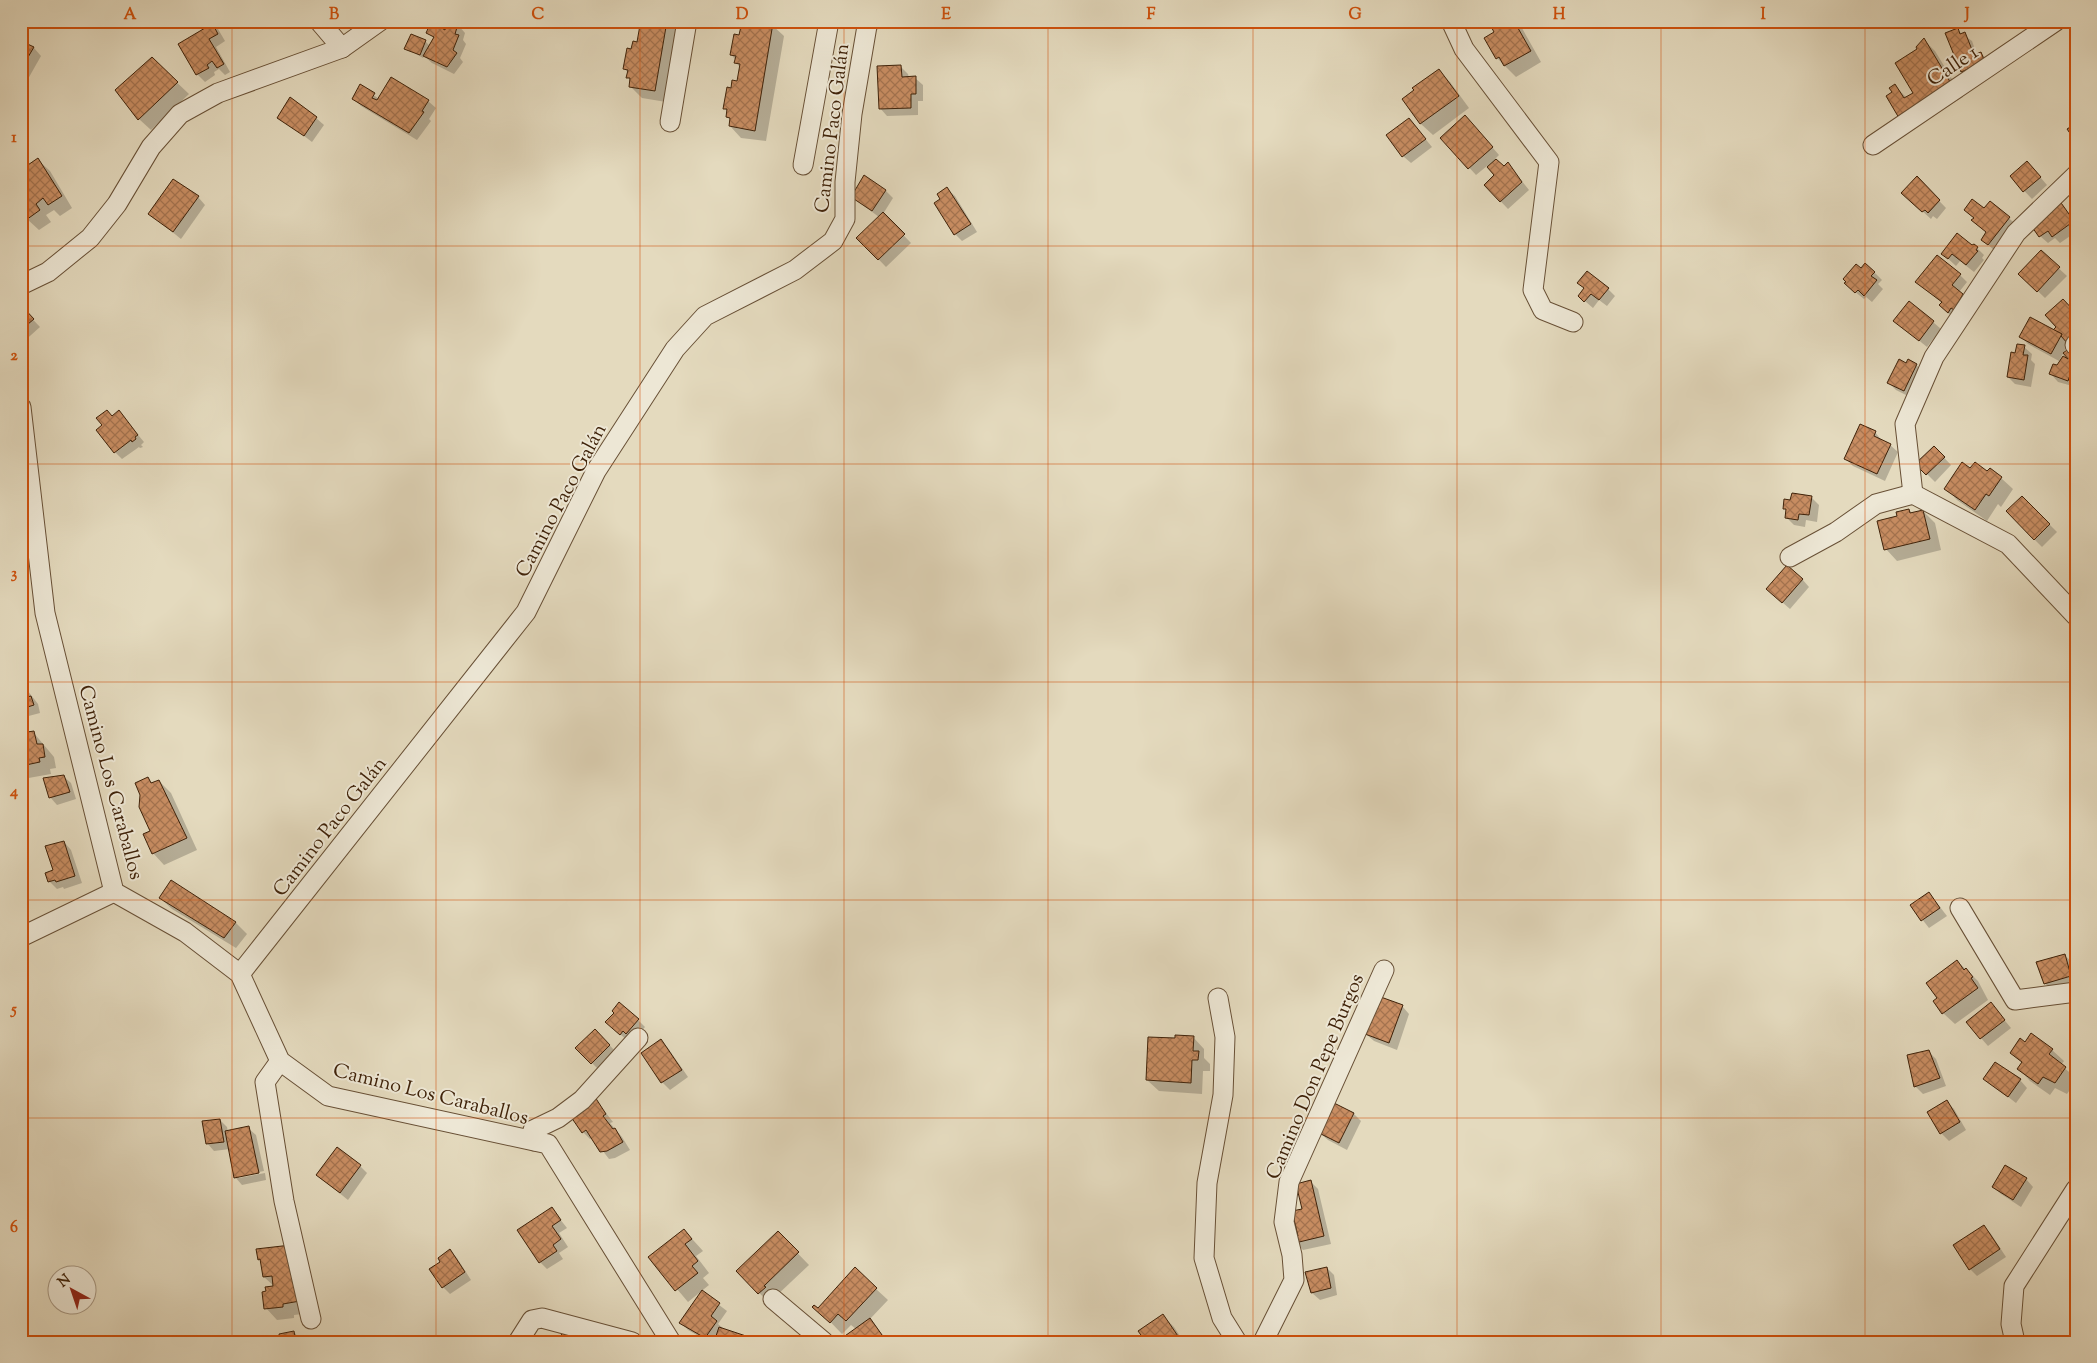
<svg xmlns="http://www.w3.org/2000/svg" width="2097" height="1363" viewBox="0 0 2097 1363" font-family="'Sorts Mill Goudy',serif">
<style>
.shadow{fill:#0003}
.building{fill:url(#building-cross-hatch);stroke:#3f2209}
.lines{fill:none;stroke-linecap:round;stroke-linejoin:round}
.minor-casing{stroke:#685036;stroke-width:21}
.minor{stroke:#ede7d5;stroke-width:19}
.grid{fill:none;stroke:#cf510c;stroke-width:1;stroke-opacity:0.55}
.labels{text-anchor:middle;stroke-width:4;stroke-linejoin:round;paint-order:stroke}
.street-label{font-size:20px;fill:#3f2209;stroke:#ede7d5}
.neatline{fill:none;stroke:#cf510c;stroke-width:2}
.grid-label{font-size:16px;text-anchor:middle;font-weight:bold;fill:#cf510c}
</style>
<defs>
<pattern id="building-cross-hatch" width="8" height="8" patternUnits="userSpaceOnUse" patternTransform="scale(1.25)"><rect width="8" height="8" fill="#c88d62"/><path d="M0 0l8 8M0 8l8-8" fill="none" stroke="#a4734f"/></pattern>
</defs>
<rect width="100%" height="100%" fill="#e4dabe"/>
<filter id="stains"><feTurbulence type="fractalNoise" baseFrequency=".004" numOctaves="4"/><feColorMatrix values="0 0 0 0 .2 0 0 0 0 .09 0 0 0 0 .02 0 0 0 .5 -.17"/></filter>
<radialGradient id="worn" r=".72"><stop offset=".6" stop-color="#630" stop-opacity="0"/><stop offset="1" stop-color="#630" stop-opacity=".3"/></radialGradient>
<g class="shadow">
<path d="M636,21H680L666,102L642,98L630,86L631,81L628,77V73L625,69L632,50L638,43L641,28Z"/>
<path d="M747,21L772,25L784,36L766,141L741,138L730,126L731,120L727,117L728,112L724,108L732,90L738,83L740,68L732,55L746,28Z"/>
<path d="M1490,21H1518L1541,62L1516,77L1497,58L1496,32Z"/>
<path d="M210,22L218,29L225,41L216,47L230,72L225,75L219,69L214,72L215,75L205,82L197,74L179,44L206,28Z"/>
<path d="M458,25L465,33L463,40L466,44L460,58L463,62L454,74L432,63L424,56L423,58L406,48L425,41L430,46L434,39L428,32L446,31Z"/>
<path d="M1957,30L1972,41L1977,55L1981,53L1988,61L1970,79L1962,71Z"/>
<path d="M1924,40L1935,51L1963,97L1911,129L1894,93L1895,86L1907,98L1914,93L1919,50Z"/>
<path d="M21,42L34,48L41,56L24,86L21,84Z"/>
<path d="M152,59L189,94L151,130L139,119Z"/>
<path d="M901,67L908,74L909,78H915L923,85V101H918V115L887,116L880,108Z"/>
<path d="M1438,70L1450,82L1469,108L1433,135L1421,124L1403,99Z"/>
<path d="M361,86L379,99L428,101L436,108L429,119L431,121L417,140L361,106L353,98Z"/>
<path d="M279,117L316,118L324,125L312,142Z"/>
<path d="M1409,119L1432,147L1411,163L1403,156Z"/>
<path d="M1472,124L1499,155L1495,159L1504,168L1508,164L1529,190L1508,209L1485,185L1496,175L1487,166L1476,175L1442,138Z"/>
<path d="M38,160L50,171L72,208L60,216L54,210L46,215L51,222L39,230L27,219Z"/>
<path d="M2034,170L2047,185L2032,199L2011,177Z"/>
<path d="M865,177L886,191L893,198L883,214L911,243L886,267L858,238L879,217L852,197Z"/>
<path d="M1917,178L1946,208L1937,219L1933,216L1931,219L1910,200Z"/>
<path d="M947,189L955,196L977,232L962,241L955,234L942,200Z"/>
<path d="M198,197L205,205L181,239L150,214Z"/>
<path d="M2059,201L2076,222V232L2060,243L2055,238L2048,243L2040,236Z"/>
<path d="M1990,203L2017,225L1996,252L1982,239L1987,233L1973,220Z"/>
<path d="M1972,247L1977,248L1984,255L1982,258L1984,260L1974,272L1960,261L1956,266L1943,254Z"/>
<path d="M2041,252L2067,276L2045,298L2020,274Z"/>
<path d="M1861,270L1874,272L1882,280L1878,284L1883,289L1872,302L1866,297L1864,299L1854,291Z"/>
<path d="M1960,275L1967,282L1959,292L1970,302L1956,320L1948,313L1942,303L1917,282Z"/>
<path d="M1608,289L1615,296L1607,306L1599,300L1593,308L1579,296Z"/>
<path d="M2063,300L2076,353V387L2058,382L2051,374L2058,366L2073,363V347L2069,343L2059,361L2028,344L2020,336L2053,332L2058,327Z"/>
<path d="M21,307L40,327L21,344Z"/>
<path d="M1895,321L1933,322L1941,329L1927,347Z"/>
<path d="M2024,347L2032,354L2031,360L2035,364L2031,387L2015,384L2008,377L2016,354Z"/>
<path d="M1907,365H1916L1924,372L1912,398L1896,390L1889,383Z"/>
<path d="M119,412L144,442L141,445L143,447L140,448L139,447L122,459L115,452L113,417Z"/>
<path d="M1875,432L1882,441L1890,445L1898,452L1885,481L1853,466L1846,459Z"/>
<path d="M1934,447L1951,465L1935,482L1917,464Z"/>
<path d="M1971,470L2001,478L2013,489L2001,507L1998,504L1987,521L1957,500L1946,488Z"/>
<path d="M2022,497L2057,532L2042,547L2007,512Z"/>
<path d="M1812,498L1819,505L1817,522L1806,520L1805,527L1794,525L1786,517L1787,511L1784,508L1791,501Z"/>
<path d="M1909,510L1913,514L1923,511L1935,523L1941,550L1897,561L1886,549L1899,517Z"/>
<path d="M1802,579L1809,587L1790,609L1775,596Z"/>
<path d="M21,682L38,704L40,713L21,718Z"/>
<path d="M33,732L54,757L56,768L50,769L51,774L23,779H21V734Z"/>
<path d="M63,776L71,783L76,799L57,805L50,797Z"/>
<path d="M148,778L153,784L159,781L171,793L197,850L164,865L153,853Z"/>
<path d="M64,842L71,850L82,883L64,889L63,887L57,889L49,881L55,871Z"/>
<path d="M171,882L236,923L247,934L236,948L172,909L160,898Z"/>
<path d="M1929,893L1947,916L1929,928L1911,905Z"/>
<path d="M2064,955L2072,962L2076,984L2052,991L2045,983Z"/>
<path d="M1957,961L1978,981L1988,1000L1955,1024L1943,1013L1938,999Z"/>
<path d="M1991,1004L2011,1028L1988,1046L1981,1038Z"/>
<path d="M1402,1006L1409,1014L1397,1050L1374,1041L1366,1034Z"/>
<path d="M615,1013L638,1020L645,1027L634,1040L628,1041L614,1029Z"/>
<path d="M595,1030L617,1053L599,1070L577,1048Z"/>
<path d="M1193,1037L1204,1049V1058L1210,1064V1071H1203L1202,1094L1159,1091L1147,1080L1176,1040Z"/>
<path d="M661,1041L668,1048L688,1077L670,1090L662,1082L642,1053Z"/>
<path d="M2025,1043L2052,1050L2064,1061L2061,1065L2076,1078V1081L2067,1094L2055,1088L2050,1095L2030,1081L2019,1069L2023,1064L2011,1053Z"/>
<path d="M1929,1052L1936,1059L1946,1086L1923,1094L1915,1086Z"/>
<path d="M1985,1079L2020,1080L2027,1088L2016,1103Z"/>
<path d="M595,1099L613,1122L610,1123L622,1137L630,1150L615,1158L609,1159L593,1138L590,1139L583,1132Z"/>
<path d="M1946,1101L1954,1109L1966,1130L1949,1141L1941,1133L1929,1112Z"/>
<path d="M1354,1114L1361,1121L1347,1150L1328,1140L1320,1133Z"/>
<path d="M220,1120L227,1127L228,1132L248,1128L256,1135L264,1171L239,1176V1178L265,1173L266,1180L242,1185L235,1177L230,1149L214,1151L207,1143Z"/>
<path d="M360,1166L367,1173L348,1200L317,1175Z"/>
<path d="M2026,1179L2033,1187L2021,1207L2001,1194L1993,1187Z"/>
<path d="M1310,1181L1318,1189L1331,1244L1303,1250L1296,1243L1299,1236Z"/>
<path d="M552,1209L567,1228L559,1233L568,1247L559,1253L563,1259L547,1269L540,1262Z"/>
<path d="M1984,1227L1991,1234L2006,1257L1977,1276L1970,1269Z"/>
<path d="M684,1230L703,1251L696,1256L709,1273L703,1278L709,1285L688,1302L650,1257Z"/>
<path d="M778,1233L809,1265L774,1298L771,1305L738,1271Z"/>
<path d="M257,1250L311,1313L294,1315V1318L277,1320L266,1308L275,1287L264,1277L262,1263L259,1259Z"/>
<path d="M450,1251L457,1258L471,1280L450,1294L443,1287L442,1262Z"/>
<path d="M1327,1268L1334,1275L1337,1295L1320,1300L1312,1293Z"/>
<path d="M876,1289L888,1300L870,1319L888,1342H846L856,1329L851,1325L842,1334L818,1309Z"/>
<path d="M702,1292L727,1311L718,1324L724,1329L745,1337L750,1342H709L688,1330L681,1322Z"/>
<path d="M1163,1316L1174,1327L1184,1342H1147Z"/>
<path d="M294,1332L302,1342H281Z"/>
</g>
<g class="building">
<path d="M208,21H211L218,34L209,39L224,64L217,68L212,61L207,65L209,68L196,75L178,44L205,28L203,24Z"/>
<path d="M635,21H667L655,91L629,87L630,78H626L628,70L623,69L627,48L631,49L633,41L637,42L640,25L635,24Z"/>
<path d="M746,21L773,23L755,131L729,126L730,118L726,117L727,109H723L727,87L731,88L732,80L737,81L740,64L734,63L736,56L730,55L734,34L739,35L741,26H745Z"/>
<path d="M1488,21H1514L1531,51L1504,66L1499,57L1496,59L1484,38L1494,32Z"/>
<path d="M431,22L445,30L446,23L452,22L458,24L455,34L459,35L453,50L457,53L447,67L423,56L434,37L426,33Z"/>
<path d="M1958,28L1960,34L1965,32L1974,55L1981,52L1985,62L1961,72L1945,33Z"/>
<path d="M411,34L426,40L420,55L404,49Z"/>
<path d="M1924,38L1952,85L1899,118L1886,96L1892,92L1889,88L1895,84L1904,98L1913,93L1895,63L1917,49L1916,47Z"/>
<path d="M21,41L34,47L21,69Z"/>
<path d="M152,57L178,82L138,120L115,90Z"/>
<path d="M901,65L902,77L916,76V94H911V108L879,109L877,66Z"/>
<path d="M1439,69L1459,96L1420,124L1402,99L1414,90L1412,88Z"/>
<path d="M391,77L429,100L422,111L424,112L409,133L352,99L360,84L375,93L372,98L377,100Z"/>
<path d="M290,97L317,117L304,136L277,118Z"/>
<path d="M1465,115L1493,147L1468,169L1440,138Z"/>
<path d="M2076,116V142L2067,129L2075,124L2072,119Z"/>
<path d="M1409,118L1426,139L1402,157L1386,135Z"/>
<path d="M38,158L62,196L48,205L43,198L36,204L40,210L26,220L21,212V172L26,168L25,167Z"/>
<path d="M1496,159L1504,166L1508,162L1522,182L1500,202L1484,185L1494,175L1487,167Z"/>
<path d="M2027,161L2041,177L2023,192L2010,176Z"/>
<path d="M864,175L886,190L872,211L851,197Z"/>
<path d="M1917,176L1940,200L1928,213L1925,210L1922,212L1901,193Z"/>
<path d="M173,179L199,196L173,232L148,214Z"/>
<path d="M947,187L971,224L954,235L934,203L940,199L937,194Z"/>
<path d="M1972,199L1984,208L1990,201L2010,217L1988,245L1981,240L1986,232L1971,220L1974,218L1964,210Z"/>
<path d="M2059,200L2074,221L2052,237L2048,231L2039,237L2030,224Z"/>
<path d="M883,212L905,234L878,260L856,238Z"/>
<path d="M1957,233L1972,245L1974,244L1978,247L1976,250L1978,251L1966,265L1952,254L1948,259L1941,254Z"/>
<path d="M2041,250L2060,267L2037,292L2018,274Z"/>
<path d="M1937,255L1961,274L1952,285L1963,294L1954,310L1951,308L1948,313L1939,305L1942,302L1915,282Z"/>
<path d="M1865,263L1875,272L1871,276L1877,280L1864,296L1858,290L1855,293L1844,283L1846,282L1843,279L1856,264L1861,268Z"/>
<path d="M1587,271L1609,288L1599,300L1591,294L1584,302L1578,296L1584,288L1577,283Z"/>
<path d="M2063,299L2076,313V337L2068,344L2061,336L2062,334L2053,330L2056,327L2045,315Z"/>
<path d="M1909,301L1934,321L1919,341L1893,321Z"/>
<path d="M21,305L34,319L21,330Z"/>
<path d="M2030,317L2062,334L2051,354L2019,337Z"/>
<path d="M2017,344L2025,345L2023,355H2028L2024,380L2007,377L2011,352L2015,353Z"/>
<path d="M2071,347L2076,354L2075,382L2070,375L2068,381L2049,374L2053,364L2057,365L2063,356L2068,359L2063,353Z"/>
<path d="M1899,359L1906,363L1908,359L1917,364L1904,391L1887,383Z"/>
<path d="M107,410L112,416L119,410L138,435L135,437L136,439L132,442L131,440L114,453L96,430L102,425L96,418Z"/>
<path d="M1860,424L1876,431L1874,436L1891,444L1877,474L1844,459Z"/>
<path d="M1934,446L1945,457L1926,475L1915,464Z"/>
<path d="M1962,462L1970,468L1975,462L1987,471L1990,468L2002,477L1989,496L1986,494L1975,510L1944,489Z"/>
<path d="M1792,493L1812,496L1809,515L1799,514L1798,520L1785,518L1786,509H1783L1784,499L1790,500Z"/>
<path d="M2022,496L2050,524L2034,540L2006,511Z"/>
<path d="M1909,509L1910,513L1923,510L1930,539L1884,550L1877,521L1897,516L1896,512Z"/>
<path d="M1787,565L1803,579L1782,603L1766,589Z"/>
<path d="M21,681L27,697L31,696L34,705L21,709Z"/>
<path d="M34,731L37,744H43L45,757L39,758L40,762L21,766V733Z"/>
<path d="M64,775L70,792L49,798L43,778Z"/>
<path d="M148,777L151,783L159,780L187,838L152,854L143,834L150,831L139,807L140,795L135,783Z"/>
<path d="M64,841L75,876L56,882L55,880L48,882L45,873L53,870L45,846Z"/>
<path d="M171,880L236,922L224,938L159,898Z"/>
<path d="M1929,892L1940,908L1921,921L1910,905Z"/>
<path d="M2065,954L2071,976L2044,984L2036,962Z"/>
<path d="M1957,960L1964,970L1966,968L1973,977L1971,978L1978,988L1942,1014L1933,1001L1937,998L1926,983Z"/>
<path d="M1378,996L1403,1005L1389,1043L1365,1034Z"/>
<path d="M619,1002L639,1019L626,1034L623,1031L620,1035L605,1022L614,1013L612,1011Z"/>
<path d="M1991,1002L2005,1020L1980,1039L1966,1022Z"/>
<path d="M595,1029L610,1045L591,1064L575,1048Z"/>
<path d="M2031,1033L2053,1049L2049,1054L2066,1067L2055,1083L2043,1077L2038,1084L2017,1069L2022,1062L2010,1053L2020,1038L2025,1042Z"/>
<path d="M1175,1035L1194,1036L1193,1051H1199L1198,1060H1192L1191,1083L1146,1080L1148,1037L1175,1038Z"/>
<path d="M661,1039L682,1070L661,1083L641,1053Z"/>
<path d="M1929,1050L1940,1078L1914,1087L1907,1055Z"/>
<path d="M1995,1062L2021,1079L2008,1097L1983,1079Z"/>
<path d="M595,1097L606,1114L603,1116L613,1129L615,1128L623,1142L607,1151L600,1152L586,1130L582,1133L569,1114Z"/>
<path d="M1947,1100L1960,1122L1940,1134L1927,1112Z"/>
<path d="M1334,1103L1354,1113L1339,1143L1319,1133Z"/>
<path d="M220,1119L224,1142L206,1144L202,1121Z"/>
<path d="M249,1126L259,1173L234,1178L225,1131Z"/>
<path d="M337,1147L361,1165L340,1193L316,1175Z"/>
<path d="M2005,1165L2027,1178L2013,1200L1992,1187Z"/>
<path d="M1311,1180L1324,1236L1295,1243L1293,1237L1298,1236L1292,1211L1302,1209L1296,1184Z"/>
<path d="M552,1207L561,1220L552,1226L561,1239L553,1245L557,1251L539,1263L517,1230Z"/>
<path d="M1984,1225L2000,1249L1969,1270L1953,1245Z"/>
<path d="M684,1229L692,1239L685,1244L698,1261L692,1266L698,1273L675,1291L648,1257Z"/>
<path d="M778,1231L799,1252L764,1286L766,1287L758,1294L736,1271Z"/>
<path d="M291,1245L300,1301L283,1304V1307L264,1309L262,1292L266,1291L265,1287L273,1286L272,1276L263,1277L260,1259L258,1260L256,1249Z"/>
<path d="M450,1249L465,1272L442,1288L429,1269L440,1262L438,1258Z"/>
<path d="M855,1267L877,1288L846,1321L838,1314L830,1323L812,1307L814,1305L818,1308Z"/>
<path d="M1327,1267L1331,1288L1311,1293L1305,1272Z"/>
<path d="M702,1290L720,1303L711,1316L717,1321L705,1338L679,1323Z"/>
<path d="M1163,1314L1182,1342H1146L1138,1331Z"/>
<path d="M870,1318L887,1342H845L842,1338Z"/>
<path d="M719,1327L746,1336L743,1342H714Z"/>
<path d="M294,1331L296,1342H280L279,1334Z"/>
<path d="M564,1331L577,1342H556Z"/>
</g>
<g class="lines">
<defs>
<g id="minor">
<path d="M319,21L342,48"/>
<path d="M1451,21L1464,49L1549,162L1533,290L1543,310L1573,322"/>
<path d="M670,122L687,21"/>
<path d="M1873,145L2056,21"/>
<path d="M803,165L829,21"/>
<path d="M21,285L48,272L90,238L117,204L151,147L180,114L218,93L342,48L380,21"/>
<path d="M2075,345L2076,344"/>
<path d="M21,407L45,613L114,892L185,932L240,974L280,1061L328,1096L548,1144L671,1342"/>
<path d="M1913,494L1905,424L1934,357L2016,233L2076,175"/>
<path d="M1790,557L1836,532L1876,504L1913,494L2008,544L2076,616"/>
<path d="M1960,908L2015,1000L2076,992"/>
<path d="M21,937L114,892"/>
<path d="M240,974L526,612L596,471L675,349L705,316L795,270L833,241L845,219V182L852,114L867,26L870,21"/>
<path d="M1218,998L1225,1037L1223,1095L1207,1183L1204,1258L1222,1318L1237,1342"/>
<path d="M280,1061L265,1082L284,1201L311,1319"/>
<path d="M535,1141L533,1130L558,1118L582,1100L638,1038"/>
<path d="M773,1299L824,1342"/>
<path d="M518,1342L532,1320L542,1318L632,1342"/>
<path d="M1263,1342L1294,1280L1292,1255L1284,1222L1289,1182L1384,970"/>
<path d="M2015,1342L2011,1324L2014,1286L2076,1189"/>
</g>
</defs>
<use href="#minor" class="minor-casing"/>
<use href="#minor" class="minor"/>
</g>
<path class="grid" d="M232,21V1342M436,21V1342M640,21V1342M844,21V1342M1048,21V1342M1253,21V1342M1457,21V1342M1661,21V1342M1865,21V1342M21,246H2076M21,464H2076M21,682H2076M21,900H2076M21,1118H2076"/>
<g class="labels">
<g class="street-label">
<text transform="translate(1952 65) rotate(-34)" y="7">Calle 1</text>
<text transform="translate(831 128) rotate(-83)" y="7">Camino Paco Galán</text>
<text transform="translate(560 500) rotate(-62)" y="7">Camino Paco Galán</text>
<text transform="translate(112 782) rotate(75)" y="7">Camino Los Caraballos</text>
<text transform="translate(329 826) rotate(-52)" y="7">Camino Paco Galán</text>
<text transform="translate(1314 1076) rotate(-67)" y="7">Camino Don Pepe Burgos</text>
<text transform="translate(431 1093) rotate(14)" y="7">Camino Los Caraballos</text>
</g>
</g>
<rect width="2097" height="1363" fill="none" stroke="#e4dabe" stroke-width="55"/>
<g transform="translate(72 1290) rotate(320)"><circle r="24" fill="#ede7d5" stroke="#a79883"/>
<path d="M0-4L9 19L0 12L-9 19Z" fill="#8f2418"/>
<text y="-8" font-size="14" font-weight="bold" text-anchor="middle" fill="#3f2209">N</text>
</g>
<rect x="28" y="28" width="2042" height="1308" class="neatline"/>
<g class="grid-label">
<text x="130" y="19">A</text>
<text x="334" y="19">B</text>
<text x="538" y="19">C</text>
<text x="742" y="19">D</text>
<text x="946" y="19">E</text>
<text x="1151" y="19">F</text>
<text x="1355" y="19">G</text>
<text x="1559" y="19">H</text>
<text x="1763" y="19">I</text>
<text x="1967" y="19">J</text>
<text x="14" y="142">1</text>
<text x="14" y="360">2</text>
<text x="14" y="578">3</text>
<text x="14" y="796">4</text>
<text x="14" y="1014">5</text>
<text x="14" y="1232">6</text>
</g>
<rect width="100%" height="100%" filter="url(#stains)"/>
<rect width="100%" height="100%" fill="url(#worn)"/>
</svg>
